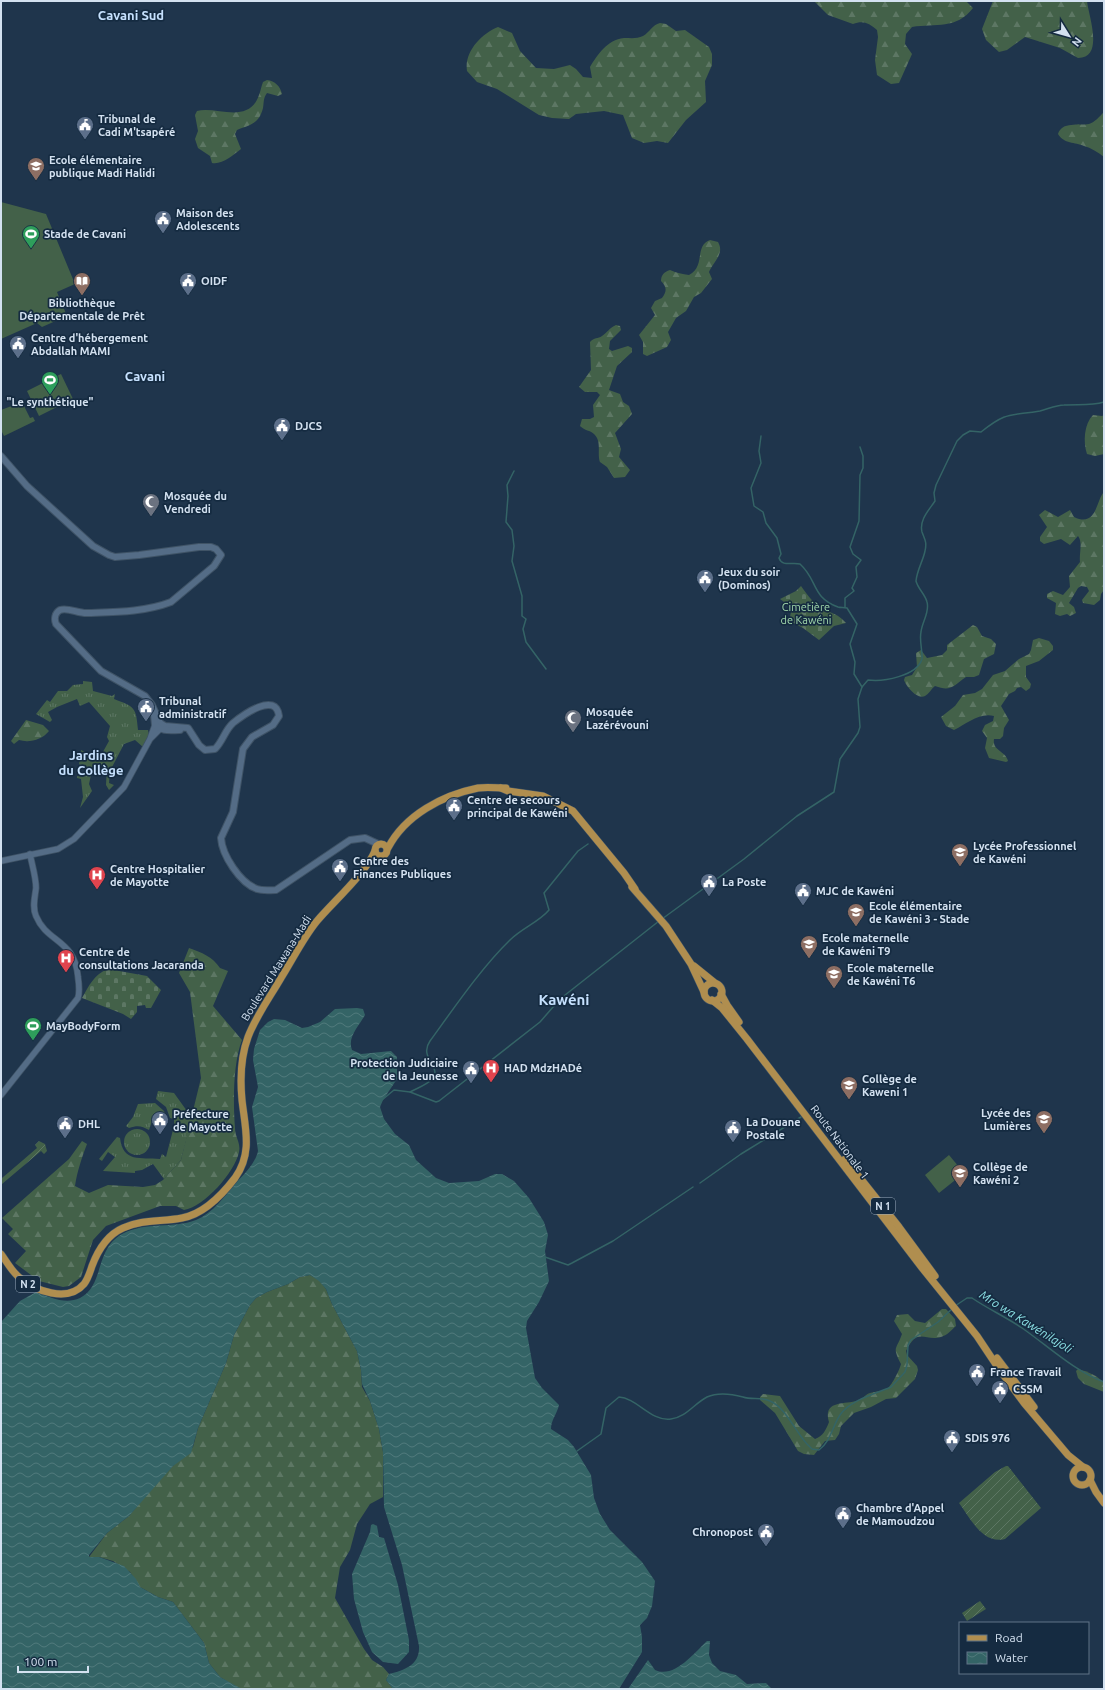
<svg xmlns="http://www.w3.org/2000/svg" width="1105" height="1690" viewBox="0 0 1105 1690" font-family="Ubuntu,sans-serif">
<style>
.grass{fill:url(#grass-tufts)}
.forest{fill:url(#forest-firs)}
.cemetery{fill:url(#cemetery-stones)}
.garden{fill:url(#garden-furrows)}
.pitch{fill:#436149}
.water{fill:url(#water-waves)}
.lines{fill:none;stroke-linecap:round;stroke-linejoin:round}
.stream{stroke:#346466;stroke-width:1.5}
.tertiary-casing{stroke:#3f5366;stroke-width:7}
.secondary-casing{stroke:#3f5366;stroke-width:8}
.primary-casing{stroke:#3f5366;stroke-width:8}
.tertiary{stroke:#546c86;stroke-width:5.5}
.secondary{stroke:#546c86;stroke-width:6}
.primary{stroke:#b08e4f;stroke-width:7}
.labels{text-anchor:middle;stroke-width:3.5;stroke-linejoin:round;paint-order:stroke}
.shield{fill:#152b41;stroke:#9aaabc;stroke-width:1}
.shield-label{font-size:10px;font-weight:bold;fill:#d3e1f0}
.poi-label{font-size:11px;font-weight:bold;fill:#d3e1f0;stroke:#152b41;text-anchor:start}
.park-label{font-size:11px;fill:#a2d8ac;stroke:#152b41}
.street-label{font-size:11px;fill:#d3e1f0;stroke:#152b41}
.water-label{font-size:12px;font-style:italic;fill:#8ee3e7;stroke:#152b41}
.quarter-label{font-size:13px;font-weight:bold;fill:#c6e1fe;stroke:#152b41}
.district-label{font-size:15px;font-weight:bold;fill:#c6e1fe;stroke:#152b41}
</style>
<defs>
<pattern id="grass-tufts" width="24" height="20" patternUnits="userSpaceOnUse"><rect width="24" height="20" fill="#436149"/><path d="M3 7l-1-3M5 7V3M7 7l1-3M15 17l-1-3M17 17v-4M19 17l1-3" fill="none" stroke="#5d7764"/></pattern>
<pattern id="forest-firs" width="22" height="20" patternUnits="userSpaceOnUse"><rect width="22" height="20" fill="#436149"/><path d="M5 1l3.5 6h-7zM16 11l3.5 6h-7z" fill="#5d7764"/></pattern>
<pattern id="cemetery-stones" width="16" height="16" patternUnits="userSpaceOnUse"><rect width="16" height="16" fill="#436149"/><path d="M2 7V4a2 2 0 0 1 4 0v3zM10 15v-3a2 2 0 0 1 4 0v3z" fill="#5d7764"/></pattern>
<pattern id="garden-furrows" width="10" height="10" patternUnits="userSpaceOnUse"><rect width="10" height="10" fill="#436149"/><path d="M-1 1l2-2M0 10L10 0M9 11l2-2" fill="none" stroke="#5d7764"/></pattern>
<pattern id="water-waves" width="16" height="10" patternUnits="userSpaceOnUse"><rect width="16" height="10" fill="#346466"/><path d="M0 5q4-4 8 0t8 0" fill="none" stroke="#507a7c"/></pattern>
</defs>
<rect width="100%" height="100%" fill="#1f354c"/>
<g class="grass">
<path d="M83,681L92,682L93,691L112,696L115,694L114,699C135,707 136,707 138,730H148L149,735L143,747L135,740L124,744L110,771L109,783L114,785L109,790L106,785L107,766H93L89,784L92,791L80,808L83,797L81,779L77,778V776L83,777L87,768L79,764L81,750L99,759L109,741L107,737L110,726L89,702L80,706L77,699L57,707L48,712L52,720L50,722L36,714L47,700L50,702L58,691H67L73,685L83,684Z"/>
<path d="M158,1091L174,1093L192,1118L181,1160L164,1179L153,1164L142,1170L135,1171V1173L103,1171L115,1157L108,1152L102,1161L99,1159L117,1137L120,1138C123,1163 140,1157 160,1159L162,1154L166,1157L174,1126V1119L170,1118L166,1107L156,1099Z"/>
<path d="M155,1103L164,1111L166,1116L162,1115L160,1122L152,1121L149,1130C142,1126 138,1125 129,1128L126,1126L133,1117L138,1104Z"/>
<circle cx="137" cy="1142" r="13"/>
</g>
<g class="forest">
<path d="M814,1H966L973,8C956,30 936,23 912,27L906,34L905,44L912,54L899,83L891,84L877,75L875,60L878,37L877,30C869,23 863,20 853,24L828,15Z"/>
<path d="M993,1H1087C1088,14 1105,58 1078,58L1060,48L1025,37L1007,50L999,52L986,40L982,29Z"/>
<path d="M660,23L666,24L676,31L685,30L709,47L712,54V65L705,81L706,102L686,120L668,143L657,141L644,143L632,138L623,115L604,111L576,114L569,119L552,118L539,115L497,89L477,82L467,71C464,52 481,34 498,27L512,33L520,51L536,68L554,69L570,65L576,69L583,77L592,78L590,67C598,54 607,40 624,38C631,38 637,39 643,36C650,32 652,25 660,23Z"/>
<path d="M267,80C275,81 280,86 282,94L278,96L267,93C263,98 264,103 263,108C259,124 250,125 237,130L235,134L241,149C233,155 222,165 212,163L210,156L198,148L195,139L198,131L195,115L197,111C217,106 249,125 259,95C261,90 261,87 263,82Z"/>
<path d="M1104,112V157C1098,152 1091,148 1084,146C1075,142 1064,144 1058,134C1062,121 1079,126 1089,124C1094,123 1100,116 1104,112Z"/>
<path d="M710,240L718,242C725,254 713,262 709,272L712,279L701,293L694,297L686,311L676,318L668,332L671,340L667,347L647,356L643,354V342L639,335L655,315L651,308L655,301L662,298C667,291 667,287 661,281C661,275 664,272 670,270C677,273 682,274 689,275C706,266 694,246 710,240Z"/>
<path d="M616,325L620,326L621,330L610,341L609,349L612,351L628,346L632,348V352L617,366L609,390L620,394L623,402L629,406L632,414L615,433L621,449L619,457L630,470L625,477L614,478L607,467L600,462C597,454 602,441 594,434C590,430 585,431 580,426L582,419H590L594,417L593,405L600,395L597,392H585L579,387L591,370L590,342C594,337 598,339 602,336C608,332 609,328 616,325Z"/>
<path d="M1093,415L1102,416L1104,415V454L1095,456L1087,454C1083,442 1084,424 1093,415Z"/>
<path d="M1104,492V590L1101,594L1100,600L1094,605L1083,603L1082,600L1089,591L1087,587L1081,586L1078,588L1069,603L1074,607L1076,613L1070,616L1067,614L1060,616L1055,614L1056,603L1047,598V594L1053,591L1063,595L1070,587L1069,576L1080,562C1079,554 1083,542 1078,536L1070,545L1061,539L1044,544L1040,541V537L1047,527L1039,515L1045,510L1058,517L1070,510L1074,517C1097,528 1096,500 1104,492Z"/>
<path d="M973,625L977,627L982,636L991,639L996,644L994,654L984,659L979,675L974,677H966C953,686 951,692 935,686C931,689 929,694 925,696C917,700 906,686 904,680L905,677L912,675L917,667L916,653L921,650L927,658L942,655L947,650V645Z"/>
<path d="M1039,638L1049,641L1053,646V650L1039,661L1026,666V677L1031,684L1030,688L1026,691L1021,687L1017,688L1015,691L1009,694L1001,706L1009,720L1004,728L1003,736L1000,739H994C992,751 1006,751 1008,761L1006,762L989,758L985,748L987,738L982,731L985,725L993,721L994,716C980,712 966,724 954,730L946,726L941,717L955,706L963,695L975,693L982,689L993,675L1005,671L1019,659L1029,654L1031,650L1033,640Z"/>
<path d="M26,720L43,725L49,731C42,740 29,743 19,740L14,744L11,741Z"/>
<path d="M189,948C202,953 212,956 220,968L228,971L213,1006L242,1040C233,1063 233,1102 235,1128C235,1137 241,1143 239,1152C235,1172 204,1207 184,1210L176,1206H160L106,1226L93,1240L81,1277L69,1286L63,1287L39,1281L15,1263L26,1251L8,1234L13,1229L2,1218L69,1159L82,1141L87,1144C82,1157 77,1172 75,1186L89,1193L108,1185L143,1187L155,1185L163,1180L181,1160L201,1078L190,992L179,973Z"/>
<path d="M310,1275L319,1280L326,1289L332,1304L357,1351L361,1370L362,1387L370,1401L379,1429L383,1452V1497L370,1504L357,1524L350,1550L340,1567L335,1598L364,1649L372,1660L383,1667L389,1674L386,1680L393,1689L238,1688L220,1677L209,1663L204,1643L173,1602L158,1597L140,1587L130,1572L113,1561L99,1557H89L107,1533L129,1516L160,1478L193,1447L198,1428L226,1363L234,1335L250,1305L256,1298L267,1292L288,1284L300,1277Z"/>
<path d="M942,1309H946L955,1319L956,1326C951,1330 948,1335 941,1337C925,1342 918,1326 906,1351L907,1355L917,1366L918,1370L915,1379L896,1398L886,1399L871,1407L854,1413L841,1426L839,1434L835,1440L825,1441L814,1455L804,1454L798,1451L775,1413L760,1400V1397L763,1394L780,1396L799,1426L815,1439C823,1436 826,1430 829,1422C822,1399 847,1405 860,1400C863,1398 866,1394 870,1393C876,1391 883,1392 888,1388C892,1385 900,1369 901,1364C892,1346 896,1351 902,1334L894,1321L897,1315L908,1314L915,1321L925,1323Z"/>
<path d="M1078,1369C1089,1372 1096,1375 1104,1383V1392L1084,1384L1078,1378L1076,1371Z"/>
</g>
<g class="cemetery">
<path d="M801,586C808,596 816,607 827,611C837,615 838,615 846,623L834,626L819,640L803,628L789,621L792,608L780,599L796,591Z"/>
<path d="M108,969L147,976L161,990L151,1008H146L145,1005L137,1006V1012L131,1019L123,1014L82,998C89,986 94,974 108,969Z"/>
</g>
<g class="garden">
<path d="M39,1141L45,1144L47,1151L44,1154L41,1151L2,1184L1,1188V1179L37,1148L35,1145Z"/>
<path d="M1006,1466H1008L1041,1508L1005,1539C983,1545 970,1518 959,1503L995,1472Z"/>
<path d="M980,1601L986,1609L967,1621L962,1613Z"/>
</g>
<g class="pitch">
<path d="M1,202L46,214L75,284L57,292L67,316L42,327L37,323L1,339Z"/>
<path d="M61,374L73,399L39,416L27,391Z"/>
<path d="M22,402L30,418L33,417L35,421L4,436L1,430V410Z"/>
<path d="M949,1155L964,1173L939,1193L925,1175Z"/>
</g>
<g class="water">
<path d="M357,1008L363,1009L365,1015C359,1026 347,1037 352,1050L361,1054L391,1051L397,1057V1079L383,1100L380,1107L384,1119L395,1134L409,1145L416,1160L436,1178L449,1183L479,1181L495,1174H502L514,1181L529,1198L544,1222L548,1235L545,1251L549,1281L539,1302L527,1321L526,1328L535,1378L542,1388L559,1405C557,1414 551,1420 551,1429L568,1440L574,1447L591,1475L594,1498L600,1514L610,1530L642,1562L655,1581L652,1606L647,1618L640,1625L642,1637V1652L619,1689H393L386,1680L389,1674C405,1670 420,1665 419,1646L402,1565L384,1507L383,1452L379,1429L370,1401L362,1384L361,1370L357,1351L332,1304L326,1289L319,1281L310,1275L300,1277L288,1284L267,1292L256,1298L250,1305L234,1335L226,1363L198,1428L191,1453L173,1466L129,1516L107,1533L89,1555V1557H99L124,1566L136,1579L140,1587L158,1597L173,1602L204,1643L209,1663L220,1677L242,1689H1V1322L20,1301L36,1292C50,1297 65,1305 80,1298C105,1285 94,1250 122,1234C147,1221 172,1229 196,1220C213,1213 225,1196 236,1183C245,1173 255,1164 258,1151L252,1107L258,1087L253,1060L254,1049L260,1030L268,1022L274,1019L285,1020L302,1028L308,1027L320,1022L335,1009Z"/>
<path d="M373,1524L377,1526L379,1537L384,1538L398,1585L409,1640V1652L398,1664L383,1662L372,1652L363,1632L354,1599L352,1574L370,1532L371,1525Z"/>
<path d="M707,1641H710L709,1655L712,1663L720,1671L736,1675L747,1684L766,1683L772,1689H628L648,1660L655,1670C674,1679 694,1653 707,1641Z"/>
</g>
<g class="lines">
<g class="stream">
<path d="M761,436L759,451L761,463L751,488L754,506L763,512L766,523L777,538L781,554L779,558C782,567 792,562 800,564C818,580 811,597 838,607C841,608 844,607 847,608L857,624L850,644L855,662L854,674L862,687"/>
<path d="M514,471L507,485L508,496L506,522L512,530L514,546L512,561L522,596V616L526,619L523,629L526,642L546,669"/>
<path d="M845,607V598L854,591L852,588L857,577L856,567L861,560L853,554L850,547L859,521L860,475L863,468V456L860,447"/>
<path d="M662,919L744,859L797,816L834,792L840,759L858,733L860,727L858,699L862,687L868,680C883,682 917,676 922,659C923,654 919,640 921,632C922,622 930,612 927,602C925,594 918,589 916,581C917,570 923,561 925,551C927,542 925,540 922,532C919,520 929,510 935,501L934,493L936,485L957,441L963,435L970,431L981,432C1007,411 1010,416 1040,411C1048,409 1056,405 1064,405C1078,404 1091,406 1104,402"/>
<path d="M410,1092C417,1088 427,1085 432,1079C443,1067 418,1058 430,1041C454,1008 482,967 510,940C522,928 539,922 549,910L544,893L578,851L588,844"/>
<path d="M382,1100L394,1090L410,1092L436,1102L439,1101L540,1022L560,999L659,921"/>
<path d="M700,1183L741,1154L801,1117"/>
<path d="M545,1257L568,1265L572,1263L613,1241L693,1187"/>
<path d="M955,1306L967,1298H972C988,1309 1006,1317 1022,1328C1048,1346 1074,1371 1104,1382"/>
<path d="M577,1451L601,1434L606,1408L619,1397C637,1398 651,1422 671,1419C685,1418 695,1403 707,1397C718,1392 732,1394 743,1397C751,1400 762,1397 770,1401C786,1408 795,1431 807,1444L812,1449L819,1450C831,1441 832,1427 840,1415C850,1400 875,1394 891,1387L905,1372L907,1365L908,1345L911,1340L938,1322L953,1308"/>
</g>
<defs>
<g id="tertiary">
<path d="M1,861L58,849L74,839L124,787L150,739L155,725L161,724L160,729L150,739"/>
<path d="M1,1095L78,998C80,991 79,984 78,977C75,939 47,943 36,916C32,907 35,897 36,888C36,877 32,865 30,854"/>
</g>
<g id="secondary">
<path d="M1,456L27,486L93,546L109,555L115,557L139,555L199,547H211L216,549L221,555L214,566L171,602C145,612 115,612 88,613C79,614 68,607 60,610C55,613 54,619 56,624L101,671L145,696L152,705L160,723L165,726L188,728L199,745L205,750L215,749C223,741 225,730 233,723C243,715 276,691 279,716L273,725L252,737L243,749L233,812L221,838C222,855 240,883 257,889C263,891 269,890 276,890L350,840L365,838L378,844"/>
<path d="M154,715L155,725C162,732 171,730 180,730"/>
</g>
<g id="primary">
<path d="M501,788L508,791L543,796L573,811L624,873L635,889"/>
<circle cx="381" cy="850" r="6"/>
<path d="M388,848C405,815 443,795 478,788C487,787 497,788 506,788"/>
<path d="M632,887L666,926L691,964L704,992"/>
<path d="M694,966L715,983"/>
<circle cx="713" cy="992" r="9"/>
<path d="M721,994L727,1005L739,1022"/>
<path d="M712,1000L722,1008L747,1039L923,1269L977,1336L999,1369L1024,1403L1068,1455L1083,1467"/>
<path d="M845,1159L899,1227L935,1276"/>
<path d="M1,1254C7,1262 12,1272 20,1278C35,1291 68,1303 84,1284C88,1279 90,1272 92,1266C98,1250 107,1235 123,1228C142,1219 162,1222 182,1218C204,1214 222,1195 235,1178C253,1153 245,1128 242,1100C240,1079 241,1056 248,1037C256,1016 270,997 281,978C293,959 303,938 317,921C334,901 365,874 375,851"/>
<path d="M997,1358L1034,1407"/>
<circle cx="1082" cy="1476" r="9"/>
<path d="M1090,1480L1096,1492L1104,1503"/>
</g>
</defs>
<use href="#tertiary" class="tertiary-casing"/>
<use href="#secondary" class="secondary-casing"/>
<use href="#primary" class="primary-casing"/>
<use href="#tertiary" class="tertiary"/>
<use href="#secondary" class="secondary"/>
<use href="#primary" class="primary"/>
</g>
<defs>
<symbol id="civic-pin" viewBox="-11 -11 22 30"><path d="M0 17L-7.5 6A9.5 9.5 0 1 1 7.5 6Z" fill="#5c6f8a" stroke="#152b41"/><path d="M-.6-6.5H3V-4.5H.6V-3L4-1V1h2V6H-6V1h2V-1L-.6-3ZM-1.2 2.5V6h2.4V2.5Z" fill="#fff"/></symbol>
<symbol id="school-pin" viewBox="-11 -11 22 30"><path d="M0 17L-7.5 6A9.5 9.5 0 1 1 7.5 6Z" fill="#8d6e63" stroke="#152b41"/><path d="M0-5L7-2L0 1L-7-2ZM-4 1L0 2.5L4 1V4Q0 6-4 4Z" fill="#fff"/></symbol>
<symbol id="stadium-pin" viewBox="-11 -11 22 30"><path d="M0 17L-7.5 6A9.5 9.5 0 1 1 7.5 6Z" fill="#2e9e5b" stroke="#152b41"/><path d="M0-5a6.5 5 0 1 0 0 10a6.5 5 0 1 0 0-10ZM-3.5-1.8h7v3.6h-7Z" fill="#fff"/></symbol>
<symbol id="library-pin" viewBox="-11 -11 22 30"><path d="M0 17L-7.5 6A9.5 9.5 0 1 1 7.5 6Z" fill="#8d6e63" stroke="#152b41"/><path d="M-6-4Q-3-5.5-.7-3.5V5Q-3 3-6 4ZM6-4Q3-5.5 .7-3.5V5Q3 3 6 4Z" fill="#fff"/></symbol>
<symbol id="mosque-pin" viewBox="-11 -11 22 30"><path d="M0 17L-7.5 6A9.5 9.5 0 1 1 7.5 6Z" fill="#6b7280" stroke="#152b41"/><path d="M3.5-4.9A6 6 0 1 0 3.5 4.9A5 5 0 1 1 3.5-4.9Z" fill="#fff"/></symbol>
<symbol id="hospital-pin" viewBox="-11 -11 22 30"><path d="M0 17L-7.5 6A9.5 9.5 0 1 1 7.5 6Z" fill="#e0444e" stroke="#152b41"/><path d="M-5-5h3v3.5h4V-5h3V5h-3V1.5h-4V5h-3Z" fill="#fff"/></symbol>
</defs>
<g fill-rule="evenodd">
<use href="#civic-pin" x="75" y="115" width="20" height="27"/>
<use href="#school-pin" x="26" y="156" width="20" height="27"/>
<use href="#civic-pin" x="153" y="209" width="20" height="27"/>
<use href="#stadium-pin" x="21" y="224" width="20" height="27"/>
<use href="#library-pin" x="72" y="271" width="20" height="27"/>
<use href="#civic-pin" x="178" y="271" width="20" height="27"/>
<use href="#civic-pin" x="8" y="334" width="20" height="27"/>
<use href="#stadium-pin" x="40" y="370" width="20" height="27"/>
<use href="#civic-pin" x="272" y="416" width="20" height="27"/>
<use href="#mosque-pin" x="141" y="492" width="20" height="27"/>
<use href="#civic-pin" x="695" y="568" width="20" height="27"/>
<use href="#civic-pin" x="136" y="697" width="20" height="27"/>
<use href="#mosque-pin" x="563" y="708" width="20" height="27"/>
<use href="#civic-pin" x="444" y="796" width="20" height="27"/>
<use href="#school-pin" x="950" y="842" width="20" height="27"/>
<use href="#civic-pin" x="330" y="857" width="20" height="27"/>
<use href="#hospital-pin" x="87" y="865" width="20" height="27"/>
<use href="#civic-pin" x="699" y="872" width="20" height="27"/>
<use href="#civic-pin" x="793" y="881" width="20" height="27"/>
<use href="#school-pin" x="846" y="902" width="20" height="27"/>
<use href="#school-pin" x="799" y="934" width="20" height="27"/>
<use href="#hospital-pin" x="56" y="948" width="20" height="27"/>
<use href="#school-pin" x="824" y="964" width="20" height="27"/>
<use href="#stadium-pin" x="23" y="1016" width="20" height="27"/>
<use href="#hospital-pin" x="481" y="1058" width="20" height="27"/>
<use href="#civic-pin" x="461" y="1059" width="20" height="27"/>
<use href="#school-pin" x="839" y="1075" width="20" height="27"/>
<use href="#school-pin" x="1034" y="1109" width="20" height="27"/>
<use href="#civic-pin" x="150" y="1110" width="20" height="27"/>
<use href="#civic-pin" x="55" y="1114" width="20" height="27"/>
<use href="#civic-pin" x="723" y="1118" width="20" height="27"/>
<use href="#school-pin" x="950" y="1163" width="20" height="27"/>
<use href="#civic-pin" x="967" y="1362" width="20" height="27"/>
<use href="#civic-pin" x="990" y="1379" width="20" height="27"/>
<use href="#civic-pin" x="942" y="1428" width="20" height="27"/>
<use href="#civic-pin" x="833" y="1504" width="20" height="27"/>
<use href="#civic-pin" x="756" y="1522" width="20" height="27"/>
</g>
<g class="labels">
<g class="shield">
<rect x="871" y="1198" width="24" height="16" rx="3"/>
<rect x="16" y="1276" width="24" height="16" rx="3"/>
</g>
<g class="shield-label">
<text x="883" y="1210">N 1</text>
<text x="28" y="1288">N 2</text>
</g>
<g class="poi-label">
<text x="98" y="123">Tribunal de<tspan x="98" dy="13">Cadi M'tsapéré</tspan></text>
<text x="49" y="164">Ecole élémentaire<tspan x="49" dy="13">publique Madi Halidi</tspan></text>
<text x="176" y="217">Maison des<tspan x="176" dy="13">Adolescents</tspan></text>
<text x="44" y="238">Stade de Cavani</text>
<text x="201" y="285">OIDF</text>
<text x="82" y="307" text-anchor="middle">Bibliothèque<tspan x="82" dy="13">Départementale de Prêt</tspan></text>
<text x="31" y="342">Centre d'hébergement<tspan x="31" dy="13">Abdallah MAMI</tspan></text>
<text x="50" y="406" text-anchor="middle">"Le synthétique"</text>
<text x="295" y="430">DJCS</text>
<text x="164" y="500">Mosquée du<tspan x="164" dy="13">Vendredi</tspan></text>
<text x="718" y="576">Jeux du soir<tspan x="718" dy="13">(Dominos)</tspan></text>
<text x="159" y="705">Tribunal<tspan x="159" dy="13">administratif</tspan></text>
<text x="586" y="716">Mosquée<tspan x="586" dy="13">Lazérévouni</tspan></text>
<text x="467" y="804">Centre de secours<tspan x="467" dy="13">principal de Kawéni</tspan></text>
<text x="973" y="850">Lycée Professionnel<tspan x="973" dy="13">de Kawéni</tspan></text>
<text x="353" y="865">Centre des<tspan x="353" dy="13">Finances Publiques</tspan></text>
<text x="110" y="873">Centre Hospitalier<tspan x="110" dy="13">de Mayotte</tspan></text>
<text x="722" y="886">La Poste</text>
<text x="816" y="895">MJC de Kawéni</text>
<text x="869" y="910">Ecole élémentaire<tspan x="869" dy="13">de Kawéni 3 - Stade</tspan></text>
<text x="822" y="942">Ecole maternelle<tspan x="822" dy="13">de Kawéni T9</tspan></text>
<text x="79" y="956">Centre de<tspan x="79" dy="13">consultations Jacaranda</tspan></text>
<text x="847" y="972">Ecole maternelle<tspan x="847" dy="13">de Kawéni T6</tspan></text>
<text x="46" y="1030">MayBodyForm</text>
<text x="458" y="1067" text-anchor="end">Protection Judiciaire<tspan x="458" dy="13">de la Jeunesse</tspan></text>
<text x="504" y="1072">HAD MdzHADé</text>
<text x="862" y="1083">Collège de<tspan x="862" dy="13">Kaweni 1</tspan></text>
<text x="1031" y="1117" text-anchor="end">Lycée des<tspan x="1031" dy="13">Lumières</tspan></text>
<text x="173" y="1118">Préfecture<tspan x="173" dy="13">de Mayotte</tspan></text>
<text x="746" y="1126">La Douane<tspan x="746" dy="13">Postale</tspan></text>
<text x="78" y="1128">DHL</text>
<text x="973" y="1171">Collège de<tspan x="973" dy="13">Kawéni 2</tspan></text>
<text x="990" y="1376">France Travail</text>
<text x="1013" y="1393">CSSM</text>
<text x="965" y="1442">SDIS 976</text>
<text x="856" y="1512">Chambre d'Appel<tspan x="856" dy="13">de Mamoudzou</tspan></text>
<text x="753" y="1536" text-anchor="end">Chronopost</text>
</g>
<g class="park-label">
<text x="806" y="611">Cimetière<tspan x="806" dy="13">de Kawéni</tspan></text>
</g>
<g class="street-label">
<text transform="translate(276 968) rotate(-58)" y="4">Boulevard Mawana-Madi</text>
<text transform="translate(840 1142) rotate(53)" y="4">Route Nationale 1</text>
</g>
<g class="water-label">
<text transform="translate(1026 1322) rotate(32)" y="4">Mro wa Kawénilajoli</text>
</g>
<g class="quarter-label">
<text x="131" y="20">Cavani Sud</text>
<text x="145" y="381">Cavani</text>
<text x="91" y="760">Jardins<tspan x="91" dy="15">du Collège</tspan></text>
</g>
<g class="district-label">
<text x="564" y="1005">Kawéni</text>
</g>
</g>
<rect width="1105" height="1690" fill="none" stroke="#d3e1f0" stroke-width="4"/>
<rect x="959" y="1622" width="130" height="52" fill="#152b41" stroke="#617487"/>
<rect x="967" y="1635" width="20" height="6" fill="#b08e4f" stroke="#617487"/>
<text x="995" y="1642" font-size="12" fill="#d3e1f0">Road</text>
<rect x="967" y="1652" width="20" height="12" fill="url(#water-waves)" stroke="#617487"/>
<text x="995" y="1662" font-size="12" fill="#d3e1f0">Water</text>
<g transform="translate(1069 36) rotate(127)" stroke="#152b41" stroke-width="3" paint-order="stroke">
<path d="M0-3L7 15L0 10L-7 15Z" fill="#d3e1f0"/>
<text y="-6" font-size="11" font-weight="bold" text-anchor="middle" fill="#d3e1f0">N</text>
</g>
<path d="M18 1666v6h70v-6" fill="none" stroke="#d3e1f0" stroke-width="2"/>
<text x="24" y="1666" font-size="12" fill="#d3e1f0" stroke="#152b41" stroke-width="3" paint-order="stroke">100 m</text>
</svg>
